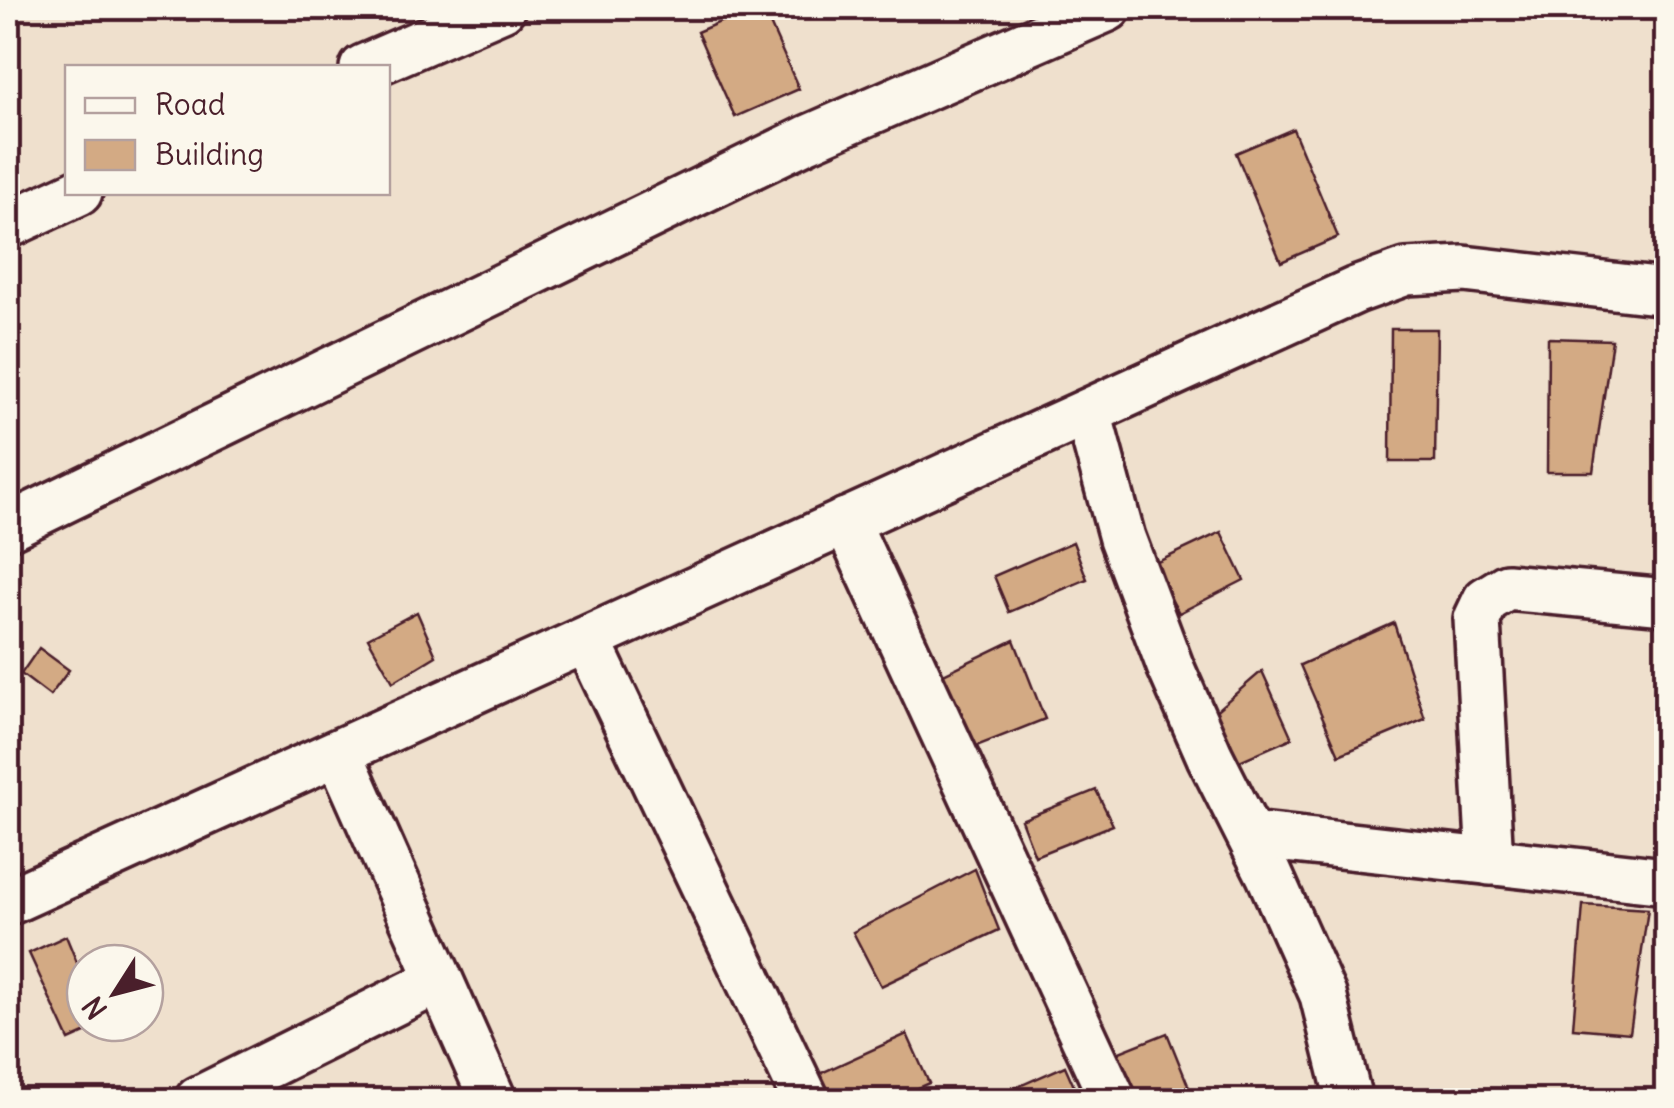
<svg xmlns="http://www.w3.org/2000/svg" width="1674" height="1108" viewBox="0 0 1674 1108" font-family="Delius,sans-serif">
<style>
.building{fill:#d3aa84;stroke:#4a1f2b;stroke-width:2.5}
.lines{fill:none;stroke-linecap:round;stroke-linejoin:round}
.minor-casing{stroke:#4a1f2b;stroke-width:52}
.minor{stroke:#fbf7ec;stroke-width:45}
</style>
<rect width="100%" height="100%" fill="#efe0cd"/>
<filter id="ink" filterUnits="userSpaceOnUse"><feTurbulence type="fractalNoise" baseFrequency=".01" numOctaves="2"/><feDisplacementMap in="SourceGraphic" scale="20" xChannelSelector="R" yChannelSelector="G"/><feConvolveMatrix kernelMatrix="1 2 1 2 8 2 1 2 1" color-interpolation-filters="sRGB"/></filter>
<g filter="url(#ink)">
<g class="building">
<path d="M752,8H763L799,89L735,117L697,32Z"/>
<path d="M1293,129L1338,237L1281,262L1236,153Z"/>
<path d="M1391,329H1437L1435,462H1390Z"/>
<path d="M1548,338L1612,340L1593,472H1547Z"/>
<path d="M1221,532L1244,580L1179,613L1151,565Z"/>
<path d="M1073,542L1087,579L1009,612L994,576Z"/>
<path d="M417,612L436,656L393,682L368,638Z"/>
<path d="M1394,623L1425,719L1339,755L1300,665Z"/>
<path d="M1014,640L1045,719L969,749L939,676Z"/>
<path d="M39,648L69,670L50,696L21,674Z"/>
<path d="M1262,671L1292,738L1226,767L1205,720Z"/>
<path d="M1096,790L1113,825L1035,856L1021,820Z"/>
<path d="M975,869L999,930L881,986L853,932Z"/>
<path d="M1583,905L1648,909L1630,1033L1573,1028Z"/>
<path d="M66,936L85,982V1023L103,1025L69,1040L29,953Z"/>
<path d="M1167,1033L1194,1100H1131L1112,1055Z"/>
<path d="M907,1034L929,1083L890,1100H831L819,1074Z"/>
<path d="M1065,1066L1080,1100H988Z"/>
</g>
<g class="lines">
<defs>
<g id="minor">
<path d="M363,68L502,8"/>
<path d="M8,225L79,192"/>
<path d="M1088,413L1122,538L1170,666L1210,757L1269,874L1323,995L1349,1100"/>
<path d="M846,521L1113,1100"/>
<path d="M8,527L807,139L1108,8"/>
<path d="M587,640L806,1100"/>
<path d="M339,753L493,1100"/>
<path d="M1250,835L1666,881"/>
<path d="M1490,862L1477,619L1486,600L1507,587L1666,602"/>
<path d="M8,902L1356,290L1406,272L1464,269L1666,292"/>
<path d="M198,1100L439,980"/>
</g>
</defs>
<use href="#minor" class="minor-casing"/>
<use href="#minor" class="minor"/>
</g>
</g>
<rect width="1674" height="1108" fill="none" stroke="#fbf7ec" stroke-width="40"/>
<rect x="20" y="20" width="1634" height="1068" fill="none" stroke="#4a1f2b" stroke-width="4" filter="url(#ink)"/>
<rect x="65" y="65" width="325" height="130" fill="#fbf7ec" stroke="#b4a19f" stroke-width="2.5"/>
<rect x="85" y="98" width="50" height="15" fill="#fbf7ec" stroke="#b4a19f" stroke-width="2.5"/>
<text x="155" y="115" font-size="30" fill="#4a1f2b">Road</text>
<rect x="85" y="140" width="50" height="30" fill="#d3aa84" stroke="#b4a19f" stroke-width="2.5"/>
<text x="155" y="165" font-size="30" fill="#4a1f2b">Building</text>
<g transform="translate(115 993) rotate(234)"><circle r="48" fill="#fbf7ec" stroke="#b4a19f" stroke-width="2.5"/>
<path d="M0-8L18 38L0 25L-18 38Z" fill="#4a1f2b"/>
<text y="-15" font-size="28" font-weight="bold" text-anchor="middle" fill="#4a1f2b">N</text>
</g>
</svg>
